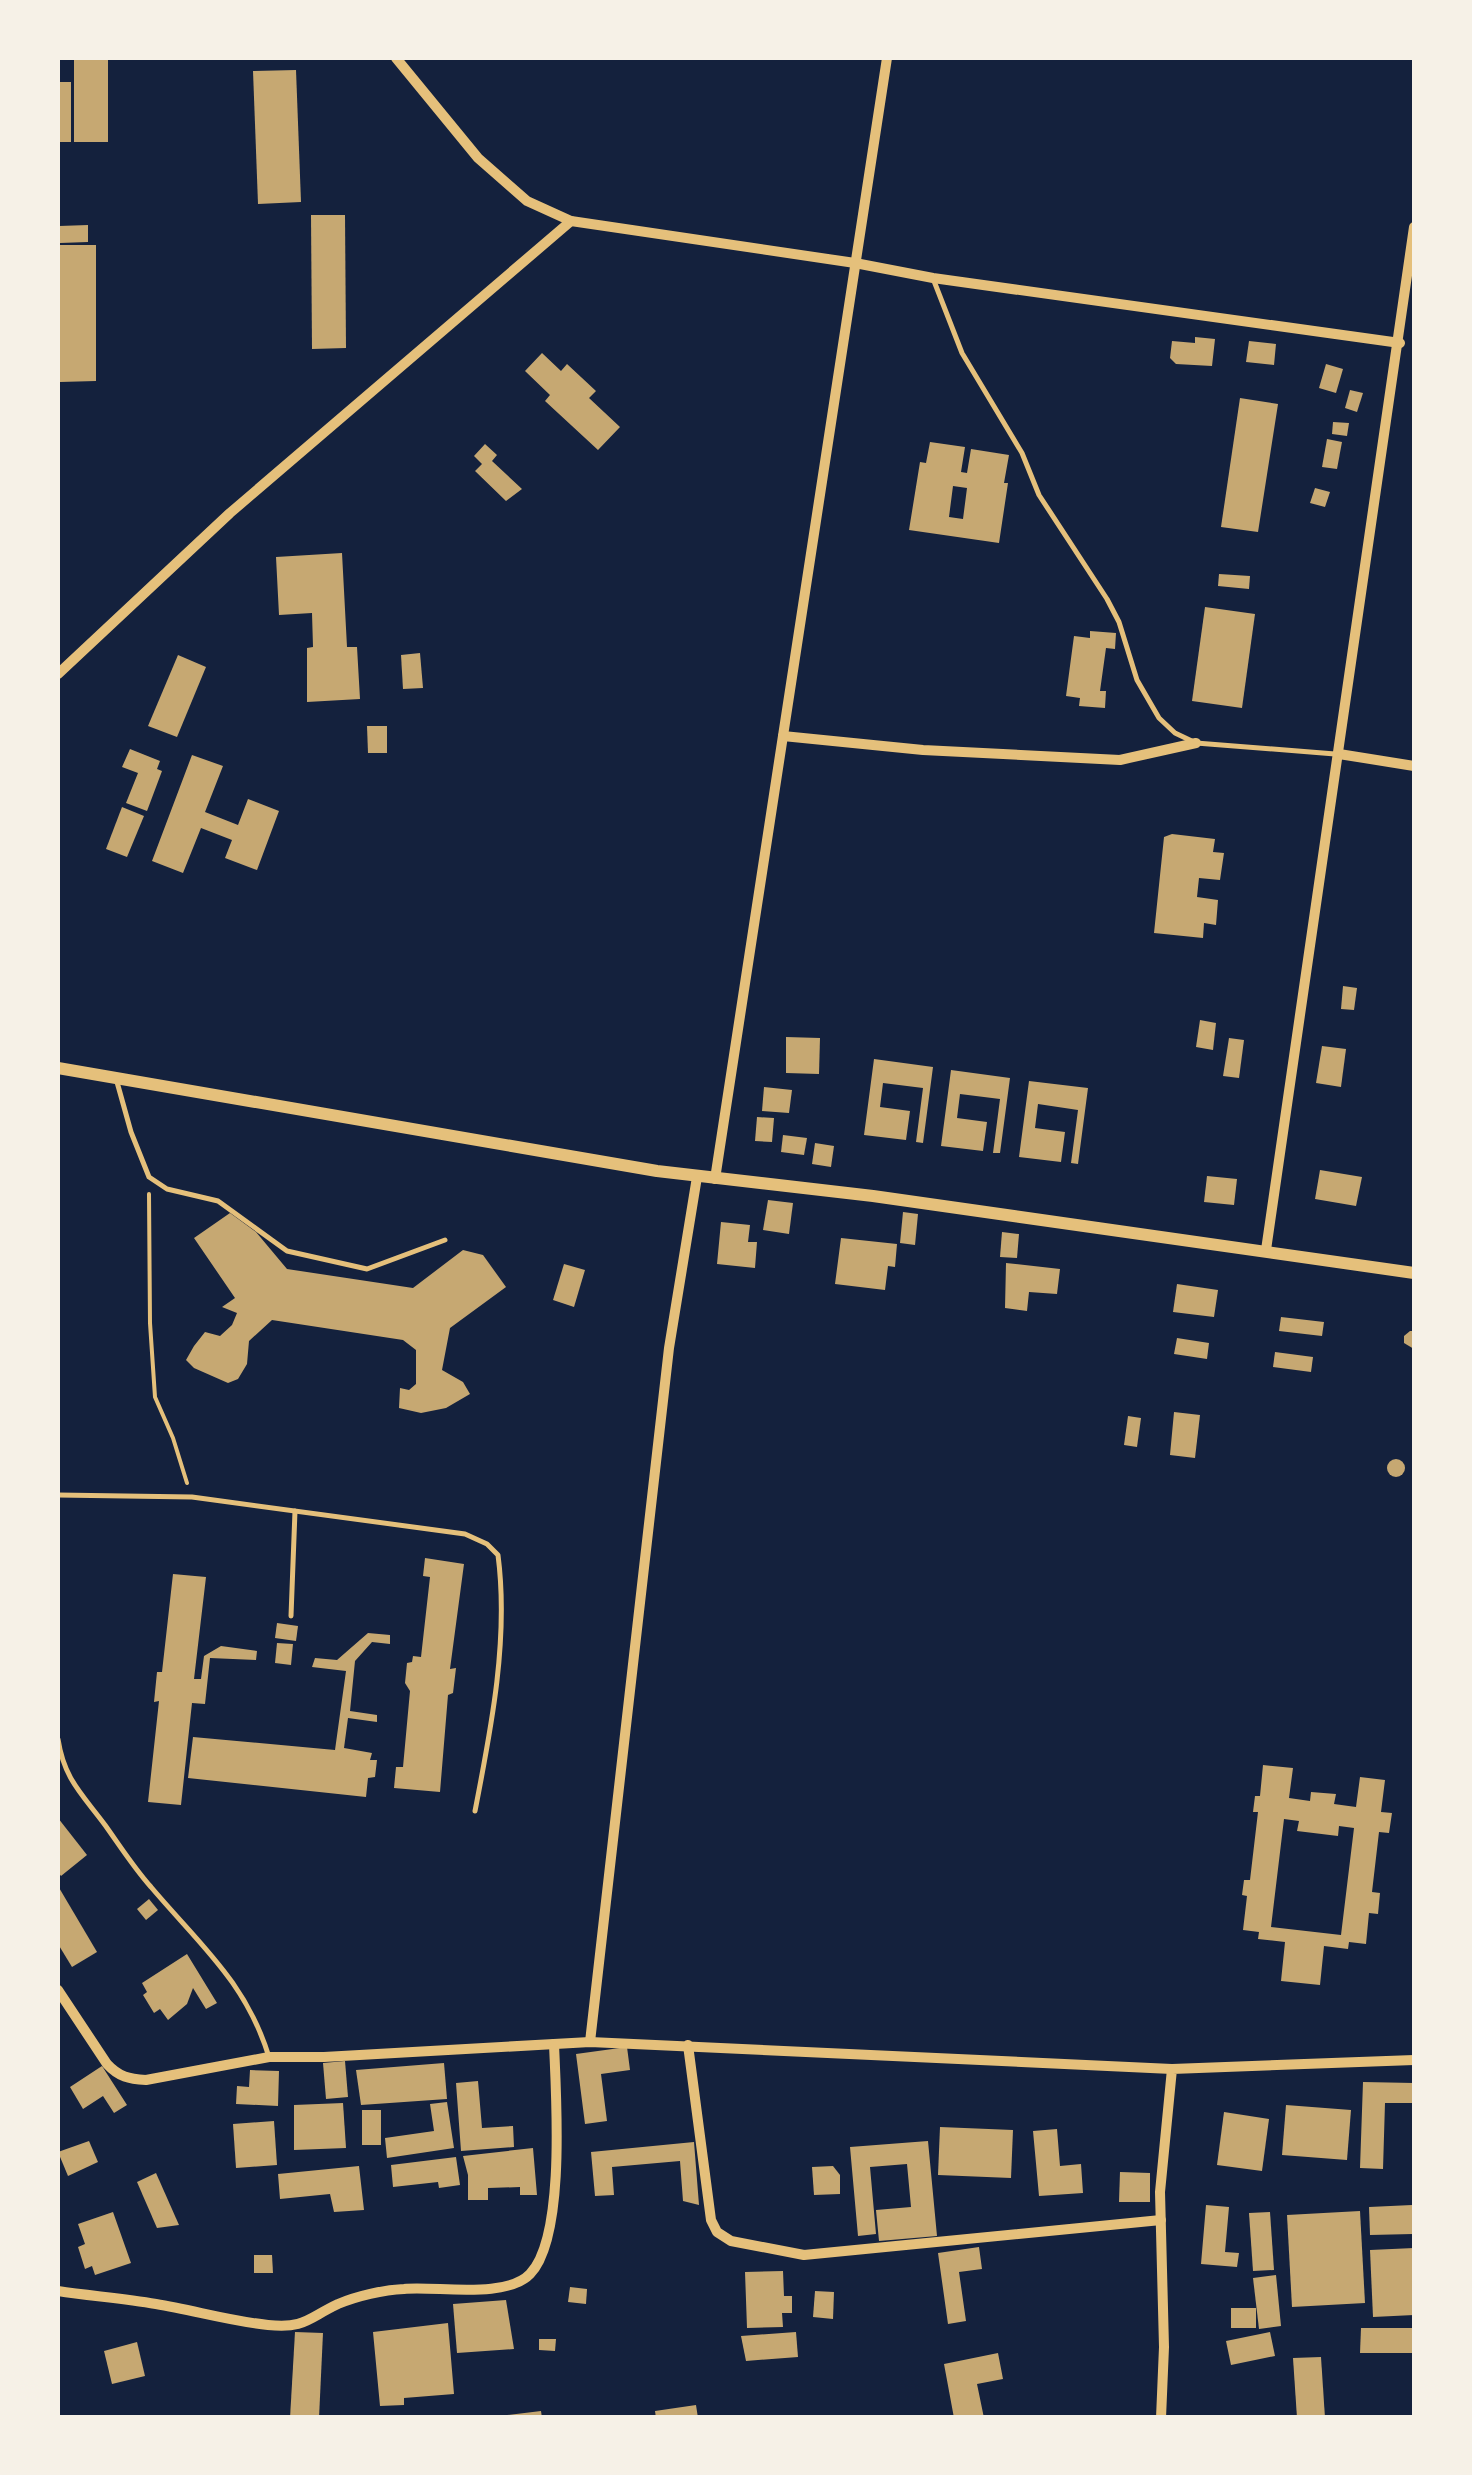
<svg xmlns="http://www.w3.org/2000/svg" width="1472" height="2475" viewBox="0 0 1472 2475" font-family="Arial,sans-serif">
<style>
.building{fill:#c6a872;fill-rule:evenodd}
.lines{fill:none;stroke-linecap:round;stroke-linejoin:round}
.path{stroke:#e5c07b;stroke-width:4}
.service{stroke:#e5c07b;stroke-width:5}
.minor{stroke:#e5c07b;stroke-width:10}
.tertiary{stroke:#e5c07b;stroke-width:12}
</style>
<rect width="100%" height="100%" fill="#14213d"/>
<g class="building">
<rect x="74" y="58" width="34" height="84"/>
<path d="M296,70L301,202L258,204L253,71Z"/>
<rect x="58" y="82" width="13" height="60"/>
<path d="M311,215H345L346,348L312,349Z"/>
<path d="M88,225V242L60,243L59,226Z"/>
<path d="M60,245H96V381L60,382Z"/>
<path d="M1195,337L1215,339L1212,366L1176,364L1170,358L1172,341L1195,343Z"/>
<path d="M1249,341L1276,344L1274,365L1246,362Z"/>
<path d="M542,353L561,371L567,364L596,391L589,398L620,427L598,450L545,401L550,395L525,371Z"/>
<path d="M1326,364L1343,369L1336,393L1319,388Z"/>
<path d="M1350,390L1363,393L1357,412L1345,408Z"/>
<path d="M1240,398L1278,404L1258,532L1221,527Z"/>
<path d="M1333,422L1349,423L1347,436L1332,434Z"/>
<path d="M1327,439L1342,442L1337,469L1322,467Z"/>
<path d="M930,442L965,447L961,472L967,473L971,449L1009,455L1004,483H1008L999,543L909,530L920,462L926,463ZM953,486L967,488L963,519L949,517Z"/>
<path d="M485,444L497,455L492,461L522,489L506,501L475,471L482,464L474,456Z"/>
<path d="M1315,488L1330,492L1325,507L1310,503Z"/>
<path d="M342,553L347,647H357L360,699L307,702V648L313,647L312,613L279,615L276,557Z"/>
<path d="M1219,574L1250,576L1249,589L1218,586Z"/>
<path d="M1205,607L1255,614L1242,708L1192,701Z"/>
<path d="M1090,631L1116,633L1115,649L1106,648L1100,691H1106L1105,708L1079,706L1080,698L1066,696L1074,636L1090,638Z"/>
<path d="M420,653L423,688L403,689L401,655Z"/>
<path d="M178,655L206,667L177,737L148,726Z"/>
<path d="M367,726H387V753H368Z"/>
<path d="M130,749L160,761L157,769L162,771L147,811L126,803L138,773L122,767Z"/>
<path d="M192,755L223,766L205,812L238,825L248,799L279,811L257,870L225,858L232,840L201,828L183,873L152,861Z"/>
<path d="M122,807L144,816L127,857L106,849Z"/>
<path d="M1172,834L1215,839L1213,852L1224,853L1220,880L1199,878L1197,897L1218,900L1216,925L1204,923L1203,938L1154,933L1164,837Z"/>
<path d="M1343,986L1357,988L1354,1010L1341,1009Z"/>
<path d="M1200,1020L1216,1023L1213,1050L1196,1047Z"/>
<path d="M786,1037L820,1038L819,1074L786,1073Z"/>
<path d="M1229,1038L1244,1040L1239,1078L1223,1076Z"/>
<path d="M1322,1046L1346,1049L1341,1087L1316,1083Z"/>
<path d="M874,1059L933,1067L923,1143L916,1142L923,1088L883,1083L880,1107L910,1111L906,1140L864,1135Z"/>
<path d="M951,1070L1010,1078L1000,1153H993L1000,1099L960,1094L957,1118L987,1122L983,1151L941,1146Z"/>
<path d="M1029,1081L1088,1088L1078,1164L1071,1163L1078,1110L1038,1104L1035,1128L1065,1132L1061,1162L1019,1157Z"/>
<path d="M764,1087L792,1090L789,1113L762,1111Z"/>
<path d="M757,1117L774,1118L772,1142L755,1141Z"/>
<path d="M783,1135L807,1138L804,1155L781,1152Z"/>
<path d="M815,1143L834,1146L831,1167L812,1164Z"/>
<path d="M1320,1170L1362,1177L1356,1206L1315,1199Z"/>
<path d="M1207,1176L1237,1179L1234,1205L1204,1202Z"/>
<path d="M768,1200L793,1203L789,1234L763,1230Z"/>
<path d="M903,1212L918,1214L915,1245L900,1243Z"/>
<path d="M230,1213L256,1232L287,1269L413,1288L463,1250L483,1255L506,1287L450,1328L442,1370L463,1382L470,1394L446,1408L421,1413L399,1408L400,1388L409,1390L416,1384V1350L403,1340L272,1320L249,1341L247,1364L238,1379L228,1383L194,1368L186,1360L194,1346L205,1332L220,1336L232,1325L237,1313L222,1307L235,1298L194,1238Z"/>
<path d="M721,1222L750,1225L748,1242H757L755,1268L717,1264Z"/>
<path d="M1002,1232L1019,1234L1017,1258L1000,1257Z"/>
<path d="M841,1238L897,1244L895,1267L888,1266L885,1290L835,1284Z"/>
<path d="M1006,1263L1060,1269L1057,1294L1029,1292L1027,1311L1005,1308Z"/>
<path d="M564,1264L585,1270L574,1307L553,1300Z"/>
<path d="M1177,1284L1218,1290L1214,1317L1173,1312Z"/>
<path d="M1281,1317L1324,1322L1322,1336L1279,1331Z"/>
<path d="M1410,1331H1414V1349L1404,1343V1336Z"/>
<path d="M1177,1338L1209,1343L1207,1359L1174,1354Z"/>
<path d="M1275,1352L1313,1357L1311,1372L1273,1367Z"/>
<path d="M1174,1412L1200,1415L1195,1458L1170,1455Z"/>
<path d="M1128,1416L1141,1418L1137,1447L1124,1445Z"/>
<circle cx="1396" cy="1468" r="9"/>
<path d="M425,1558L464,1564L450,1669L456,1668L453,1693L448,1695L440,1792L394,1788L396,1767H403L410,1691L405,1683L407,1663L412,1662L413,1656L421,1657L430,1577L423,1576Z"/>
<path d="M173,1574L206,1577L194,1679H201L204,1656L221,1646L257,1651L256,1660L210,1658L205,1704L192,1703L181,1805L148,1802L159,1701L154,1702L157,1672H162Z"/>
<path d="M277,1623L298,1626L296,1641L275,1638Z"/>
<path d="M368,1633L390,1635V1644L372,1642L355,1661L350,1711L377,1715V1722L348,1718L344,1748L372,1753L370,1760H377L375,1777L368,1778L366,1797L188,1778L193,1737L335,1750L346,1671L312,1667L315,1658L337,1660Z"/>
<path d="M277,1643L293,1644L291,1665L275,1663Z"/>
<path d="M1263,1765L1293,1768L1289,1798L1310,1801L1311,1792L1336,1794L1334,1804L1356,1807L1360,1777L1385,1780L1381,1812L1392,1813L1389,1833L1379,1832L1372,1892L1380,1893L1378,1914L1369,1913L1366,1944L1349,1942L1348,1949L1324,1946L1320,1985L1281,1981L1285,1942L1258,1939L1259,1932L1243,1930L1247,1896L1242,1895L1244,1880H1250L1258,1812H1253L1255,1796H1260ZM1284,1819L1299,1821L1297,1831L1338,1836L1339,1826L1354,1828L1341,1935L1271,1927Z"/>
<path d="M58,1818L87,1855L61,1876L58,1872Z"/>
<path d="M58,1886L97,1952L72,1967L58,1944Z"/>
<path d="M149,1899L158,1910L146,1920L137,1909Z"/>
<path d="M187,1954L217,2003L206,2009L193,1988L187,2004L168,2020L160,2009L154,2013L143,1995L147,1992L142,1983Z"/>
<path d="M627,2047L630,2070L601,2074L607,2121L585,2124L576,2054Z"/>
<path d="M345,2061L348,2097L326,2099L323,2063Z"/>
<path d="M444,2063L447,2099L361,2105L356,2070Z"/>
<path d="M102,2066L127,2105L114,2113L103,2096L83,2109L70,2087Z"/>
<path d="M250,2070L279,2071L278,2106L236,2104L237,2086L249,2087Z"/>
<path d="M478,2081L482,2128L513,2126L514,2147L461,2151L456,2083Z"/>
<path d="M1363,2082L1414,2083V2103H1385L1383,2169L1360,2168Z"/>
<path d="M447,2102L454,2148L387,2158L385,2138L434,2131L430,2104Z"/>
<path d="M343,2103L346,2148L294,2150V2105Z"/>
<path d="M1286,2105L1351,2110L1347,2160L1282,2155Z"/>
<rect x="362" y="2110" width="19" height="35"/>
<path d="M1224,2112L1269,2119L1262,2171L1217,2165Z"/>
<path d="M274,2121L277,2165L236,2168L233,2124Z"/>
<path d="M940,2127L1013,2130L1011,2178L938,2175Z"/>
<path d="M1057,2129L1060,2166L1081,2164L1083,2193L1039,2196L1033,2131Z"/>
<path d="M89,2141L98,2162L68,2176L58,2152Z"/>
<path d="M928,2141L937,2236L879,2241L876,2210L911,2207L907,2164L870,2167L876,2234L858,2236L850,2147Z"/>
<path d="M694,2142L699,2205L683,2201L680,2161L612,2167L614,2195L595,2196L591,2152Z"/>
<path d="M533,2148L537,2195H520V2187L488,2188V2200H468V2175L463,2156Z"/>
<path d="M456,2157L460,2185L439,2188L438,2182L393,2187L391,2165Z"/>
<path d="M359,2166L364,2210L334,2212L330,2194L280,2199L278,2174Z"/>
<path d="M833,2166L840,2175V2194L814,2195L812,2167Z"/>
<path d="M1120,2172L1150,2173V2202H1119Z"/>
<path d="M156,2173L179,2225L157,2228L137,2182Z"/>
<path d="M1206,2205L1229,2207L1225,2252L1239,2253L1237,2267L1201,2264Z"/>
<path d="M1412,2205L1413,2234L1370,2235L1369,2207Z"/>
<path d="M1360,2211L1365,2303L1292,2307L1287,2215Z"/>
<path d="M113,2212L131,2263L95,2275L92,2266L85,2269L78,2247L85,2244L78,2224Z"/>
<path d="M1270,2212L1274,2270L1253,2271L1249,2213Z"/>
<path d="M979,2247L982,2269L959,2272L966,2321L948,2324L938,2253Z"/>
<path d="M1414,2248V2315L1373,2317L1370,2250Z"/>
<path d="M254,2255H272L273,2273H254Z"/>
<path d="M783,2271L784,2296H792V2313H782L783,2327L747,2328L745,2272Z"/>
<path d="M1276,2275L1281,2326L1259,2329L1253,2278Z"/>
<path d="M570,2287L587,2289L586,2304L568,2302Z"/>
<path d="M815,2291L834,2292L833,2319L813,2317Z"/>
<path d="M506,2300L514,2349L457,2353L453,2304Z"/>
<rect x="1231" y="2308" width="25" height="20"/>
<path d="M448,2323L454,2394L404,2398V2405L380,2406L373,2332Z"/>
<path d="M1361,2328H1414V2353H1360Z"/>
<path d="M295,2332L323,2333L319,2418H290Z"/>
<path d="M796,2332L798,2357L746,2361L741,2336Z"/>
<path d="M1270,2332L1275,2356L1231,2365L1226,2341Z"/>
<path d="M539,2339H556L555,2351L539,2350Z"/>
<path d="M137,2342L145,2376L112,2384L104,2351Z"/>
<path d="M998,2353L1003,2379L977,2384L984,2418H954L944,2364Z"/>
<path d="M1321,2357L1325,2418H1297L1293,2358Z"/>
<path d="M696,2405L698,2418H656L655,2411Z"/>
<path d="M541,2411L542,2418H507V2415Z"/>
</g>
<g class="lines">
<path class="path" d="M149,1194L150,1323L155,1397L173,1438L187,1483"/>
<g class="service">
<path d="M934,281L962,353L1022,453L1039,495L1107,599L1119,622L1137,680L1159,718L1175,733L1196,743L1335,754"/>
<path d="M117,1082L131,1132L149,1177L167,1189L218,1201L287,1251L367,1269L445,1240"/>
<path d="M58,1495L192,1497L465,1534L487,1544L498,1555C509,1639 491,1729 475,1811"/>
<path d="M291,1616L295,1511"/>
<path d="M58,1739C64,1779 82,1794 105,1825C120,1846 134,1868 151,1887C200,1945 246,1982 269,2057"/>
</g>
<g class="minor">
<path d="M396,58L478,158L527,201L571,221L855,263L933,278L1400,343"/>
<path d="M58,674L230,513L571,221"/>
<path d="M783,736L923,750L1120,760L1196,743"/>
<path d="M1339,754L1414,766"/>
<path d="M715,1179L887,58"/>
<path d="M1266,1250L1414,227"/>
<path d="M58,1990L107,2064C119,2077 129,2079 146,2080L269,2057H324L590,2042L1172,2069"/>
<path d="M590,2042L669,1348L697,1177"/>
<path d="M688,2045L711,2220L717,2232L731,2241L804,2255L1161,2220"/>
<path d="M58,2291C90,2296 123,2298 156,2304C193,2310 230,2321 268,2325C305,2329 308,2318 338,2304C357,2296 383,2290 404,2289C438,2286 506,2299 530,2274C566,2237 556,2095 554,2044"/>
<path d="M1161,2418L1164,2347L1160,2192L1172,2069L1414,2060"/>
</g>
<path class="tertiary" d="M58,1068L657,1171L873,1196L1414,1273"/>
</g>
<rect width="1472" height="2475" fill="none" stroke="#f6f1e7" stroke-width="120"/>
</svg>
